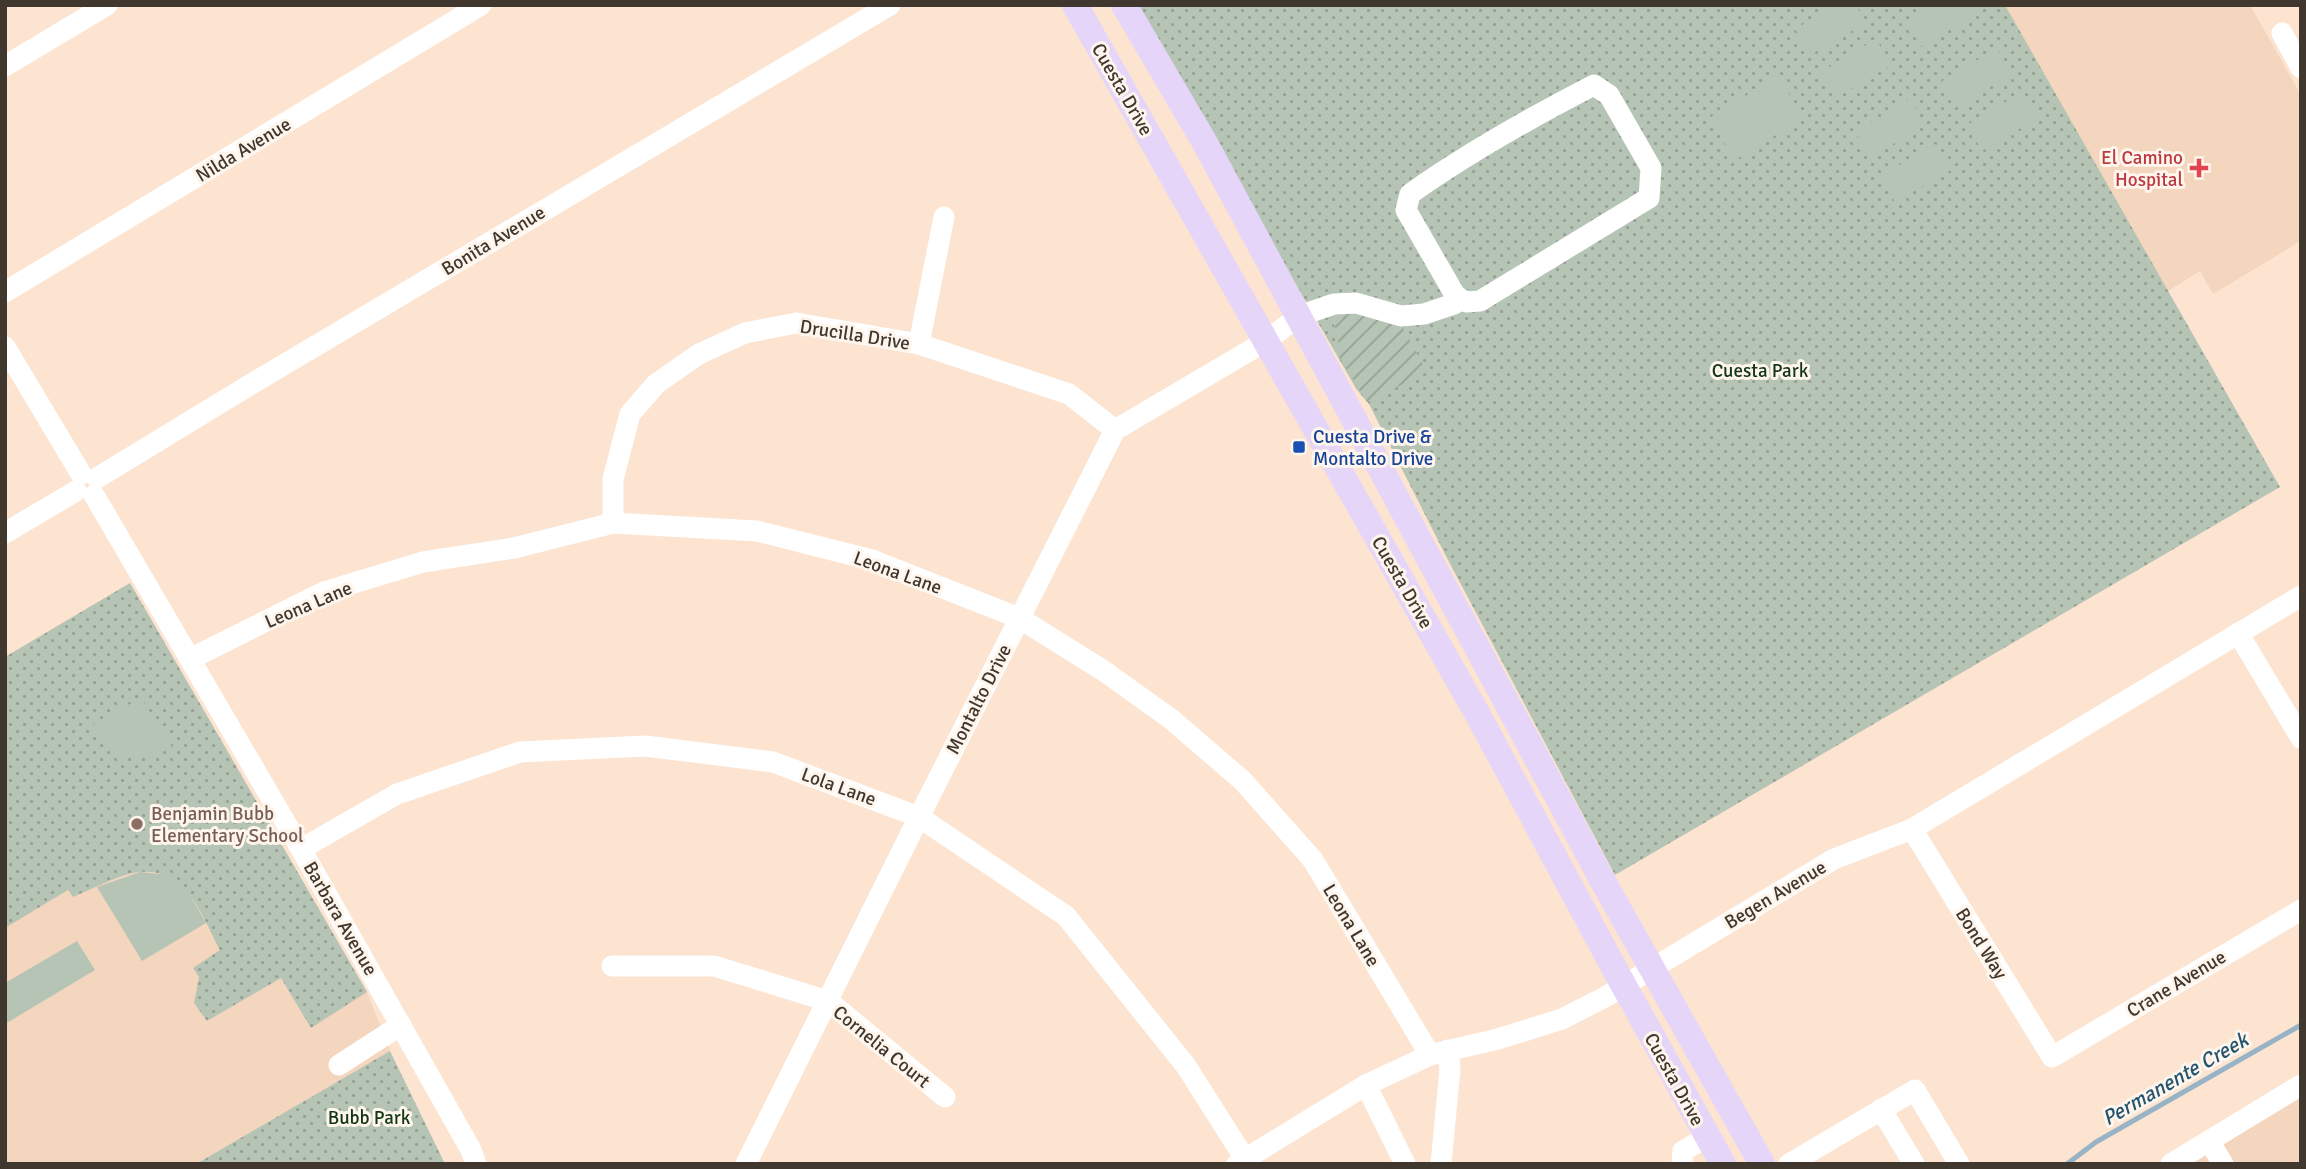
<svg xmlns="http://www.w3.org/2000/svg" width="2306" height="1169" viewBox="0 0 2306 1169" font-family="Signika,sans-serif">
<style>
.built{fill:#f4d6be}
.grass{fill:url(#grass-dots)}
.garden{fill:url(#garden-furrows)}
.pitch{fill:#b5c4b4}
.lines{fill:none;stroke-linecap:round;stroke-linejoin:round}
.stream{stroke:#97b3c5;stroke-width:5}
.minor{stroke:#fff;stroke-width:21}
.major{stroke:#e5d5f8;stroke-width:26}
.health-dot{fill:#e0444e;stroke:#fef5ed;stroke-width:2.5}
.transit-dot{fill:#1a4fb4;stroke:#fef5ed;stroke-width:2.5}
.education-dot{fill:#8d6e63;stroke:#fef5ed;stroke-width:2.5}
.labels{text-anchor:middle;stroke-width:6;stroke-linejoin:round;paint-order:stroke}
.street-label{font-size:19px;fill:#40372f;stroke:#fef5ed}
.health-label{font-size:19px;fill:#be3a42;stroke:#fef5ed;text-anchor:end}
.park-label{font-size:19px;fill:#123514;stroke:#fef5ed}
.transit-label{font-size:19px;fill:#164399;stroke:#fef5ed;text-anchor:start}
.education-label{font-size:19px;fill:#785e54;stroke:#fef5ed;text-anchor:start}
.water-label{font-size:21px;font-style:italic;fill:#235470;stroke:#fef5ed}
</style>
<defs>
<pattern id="grass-dots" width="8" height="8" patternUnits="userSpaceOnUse" patternTransform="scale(1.75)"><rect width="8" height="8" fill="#b5c4b4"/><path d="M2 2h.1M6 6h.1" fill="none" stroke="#95a093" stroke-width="1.8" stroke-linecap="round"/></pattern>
<pattern id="garden-furrows" width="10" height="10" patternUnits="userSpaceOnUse" patternTransform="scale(1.75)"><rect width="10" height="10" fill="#b5c4b4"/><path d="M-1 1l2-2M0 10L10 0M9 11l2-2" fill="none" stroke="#95a093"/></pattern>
</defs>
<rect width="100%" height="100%" fill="#fce4d1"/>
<g class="built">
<path d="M2005,5H2250L2301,95V241L2213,294L2200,271L2168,291Z"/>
<path d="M130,583L367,992L390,1051L196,1164H5V657Z"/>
<path d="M2301,1085V1164H2171Z"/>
</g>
<g class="grass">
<path d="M1134,5H2005L2280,487L1615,875L1447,558L1369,404L1357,390Z"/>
<path d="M130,583L367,992L311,1028L281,978L207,1021L194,1003L199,977L193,968L220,950C202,916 187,868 140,872C123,873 90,890 73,897L68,890L5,928V657Z"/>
<path d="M390,1051L445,1164H196Z"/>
</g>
<path class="garden" d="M1349,314L1365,315L1403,328L1427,372L1367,402L1339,357L1338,336L1331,318Z"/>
<g class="pitch">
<path d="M1836,5H1856L1866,23L1810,55L1795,29Z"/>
<path d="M1933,5H1972L1977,14L1921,47L1906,21Z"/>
<path d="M1876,39L1891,65L1836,98L1821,72Z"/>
<path d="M1997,48L2012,74L1957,107L1942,81Z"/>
<path d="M1778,76L1804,118L1735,160L1709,118Z"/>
<path d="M2022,92L2038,118L1982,151L1967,125Z"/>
<path d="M1910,99L1925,125L1870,158L1855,132Z"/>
<path d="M1936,144L1951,170L1895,202L1880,176Z"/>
<path d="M141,698L172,746L154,757L130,758L105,745L93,724Z"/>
<path d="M140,872L168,875L187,890L206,923L142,961L97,887Z"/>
<path d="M77,941L95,970L5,1024V983Z"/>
</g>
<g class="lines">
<path class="stream" d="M2067,1164L2096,1142L2301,1025"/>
<g class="minor">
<path d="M2282,33L2301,68"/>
<path d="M5,66L107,5"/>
<path d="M5,292L481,5"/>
<path d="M919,344L944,217"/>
<path d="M5,347L81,474"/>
<path d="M97,478L253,383L890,5"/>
<path d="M94,495L301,849L471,1150L476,1164"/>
<path d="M613,523V479L630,414L656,384L699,354L745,333L796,323L919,344L1069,394L1115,430"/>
<path d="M5,533L76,491"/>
<path d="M2238,633L2301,738"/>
<path d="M190,659L324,592L423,562L514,548L613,523L757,531L872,560L1019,618L1104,671L1171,719L1243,781L1313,860L1430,1055"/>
<path d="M1912,829L2052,1057L2301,910"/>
<path d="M301,849L397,794L520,752L645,746L773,762L919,817L1066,916L1186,1066L1245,1159"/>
<path d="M612,966H714L828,1001L945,1097"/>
<path d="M339,1065L401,1025"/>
<path d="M1366,1085L1405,1164"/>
<path d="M1881,1109L1914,1164"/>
<path d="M2209,1141L2223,1164"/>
<path d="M746,1164L919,817L1115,430L1266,341L1299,316L1334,304L1356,303L1401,316L1424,314L1454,304L1455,295L1466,302L1480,301L1649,198L1651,168L1609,95L1594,85C1530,118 1469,152 1410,194L1406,210L1455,295"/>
<path d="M1237,1164L1366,1085L1430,1055L1498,1039L1562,1019L1605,997L1834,859L1912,829L2301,596"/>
<path d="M1441,1164L1450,1069L1448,1050"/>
<path d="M1682,1164L1683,1151L1707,1137"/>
<path d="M1789,1164L1915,1090L1959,1164"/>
<path d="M2171,1164L2301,1085"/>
</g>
<g class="major">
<path d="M1075,5L1478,715L1619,977L1723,1164"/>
<path d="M1124,5L1205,143L1605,885L1762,1164"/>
</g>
</g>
<path class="health-dot" d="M2195.5 157.5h7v7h7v7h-7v7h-7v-7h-7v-7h7z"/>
<rect class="transit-dot" x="1292" y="440" width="14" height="14" rx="3.5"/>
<circle class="education-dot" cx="137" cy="824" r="7"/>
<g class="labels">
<g class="street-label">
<text transform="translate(1123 89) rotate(60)" y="7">Cuesta Drive</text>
<text transform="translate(243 149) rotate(-31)" y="7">Nilda Avenue</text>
<text transform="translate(493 240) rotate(-31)" y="7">Bonita Avenue</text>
<text transform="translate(855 334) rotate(9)" y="7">Drucilla Drive</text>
<text transform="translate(898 572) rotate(20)" y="7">Leona Lane</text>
<text transform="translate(1403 582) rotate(60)" y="7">Cuesta Drive</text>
<text transform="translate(308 604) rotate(-23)" y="7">Leona Lane</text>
<text transform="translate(978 699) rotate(-63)" y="7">Montalto Drive</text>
<text transform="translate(839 786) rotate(20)" y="7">Lola Lane</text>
<text transform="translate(1775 894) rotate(-31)" y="7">Begen Avenue</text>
<text transform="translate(341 918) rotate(60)" y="7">Barbara Avenue</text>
<text transform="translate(1352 925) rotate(59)" y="7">Leona Lane</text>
<text transform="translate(1982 943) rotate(58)" y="7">Bond Way</text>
<text transform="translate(2176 983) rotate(-31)" y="7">Crane Avenue</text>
<text transform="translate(882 1046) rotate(39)" y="7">Cornelia Court</text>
<text transform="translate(1675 1079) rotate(61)" y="7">Cuesta Drive</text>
</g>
<g class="health-label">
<text x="2183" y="164">El Camino<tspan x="2183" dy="22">Hospital</tspan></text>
</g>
<g class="park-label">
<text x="1760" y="377">Cuesta Park</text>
<text x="369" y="1124">Bubb Park</text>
</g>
<g class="transit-label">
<text x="1313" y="443">Cuesta Drive &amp;<tspan x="1313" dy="22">Montalto Drive</tspan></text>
</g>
<g class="education-label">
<text x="151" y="820">Benjamin Bubb<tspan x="151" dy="22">Elementary School</tspan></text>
</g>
<g class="water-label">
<text transform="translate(2175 1079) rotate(-30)" y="7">Permanente Creek</text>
</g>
</g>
<rect width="2306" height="1169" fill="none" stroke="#40372f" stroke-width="14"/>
</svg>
